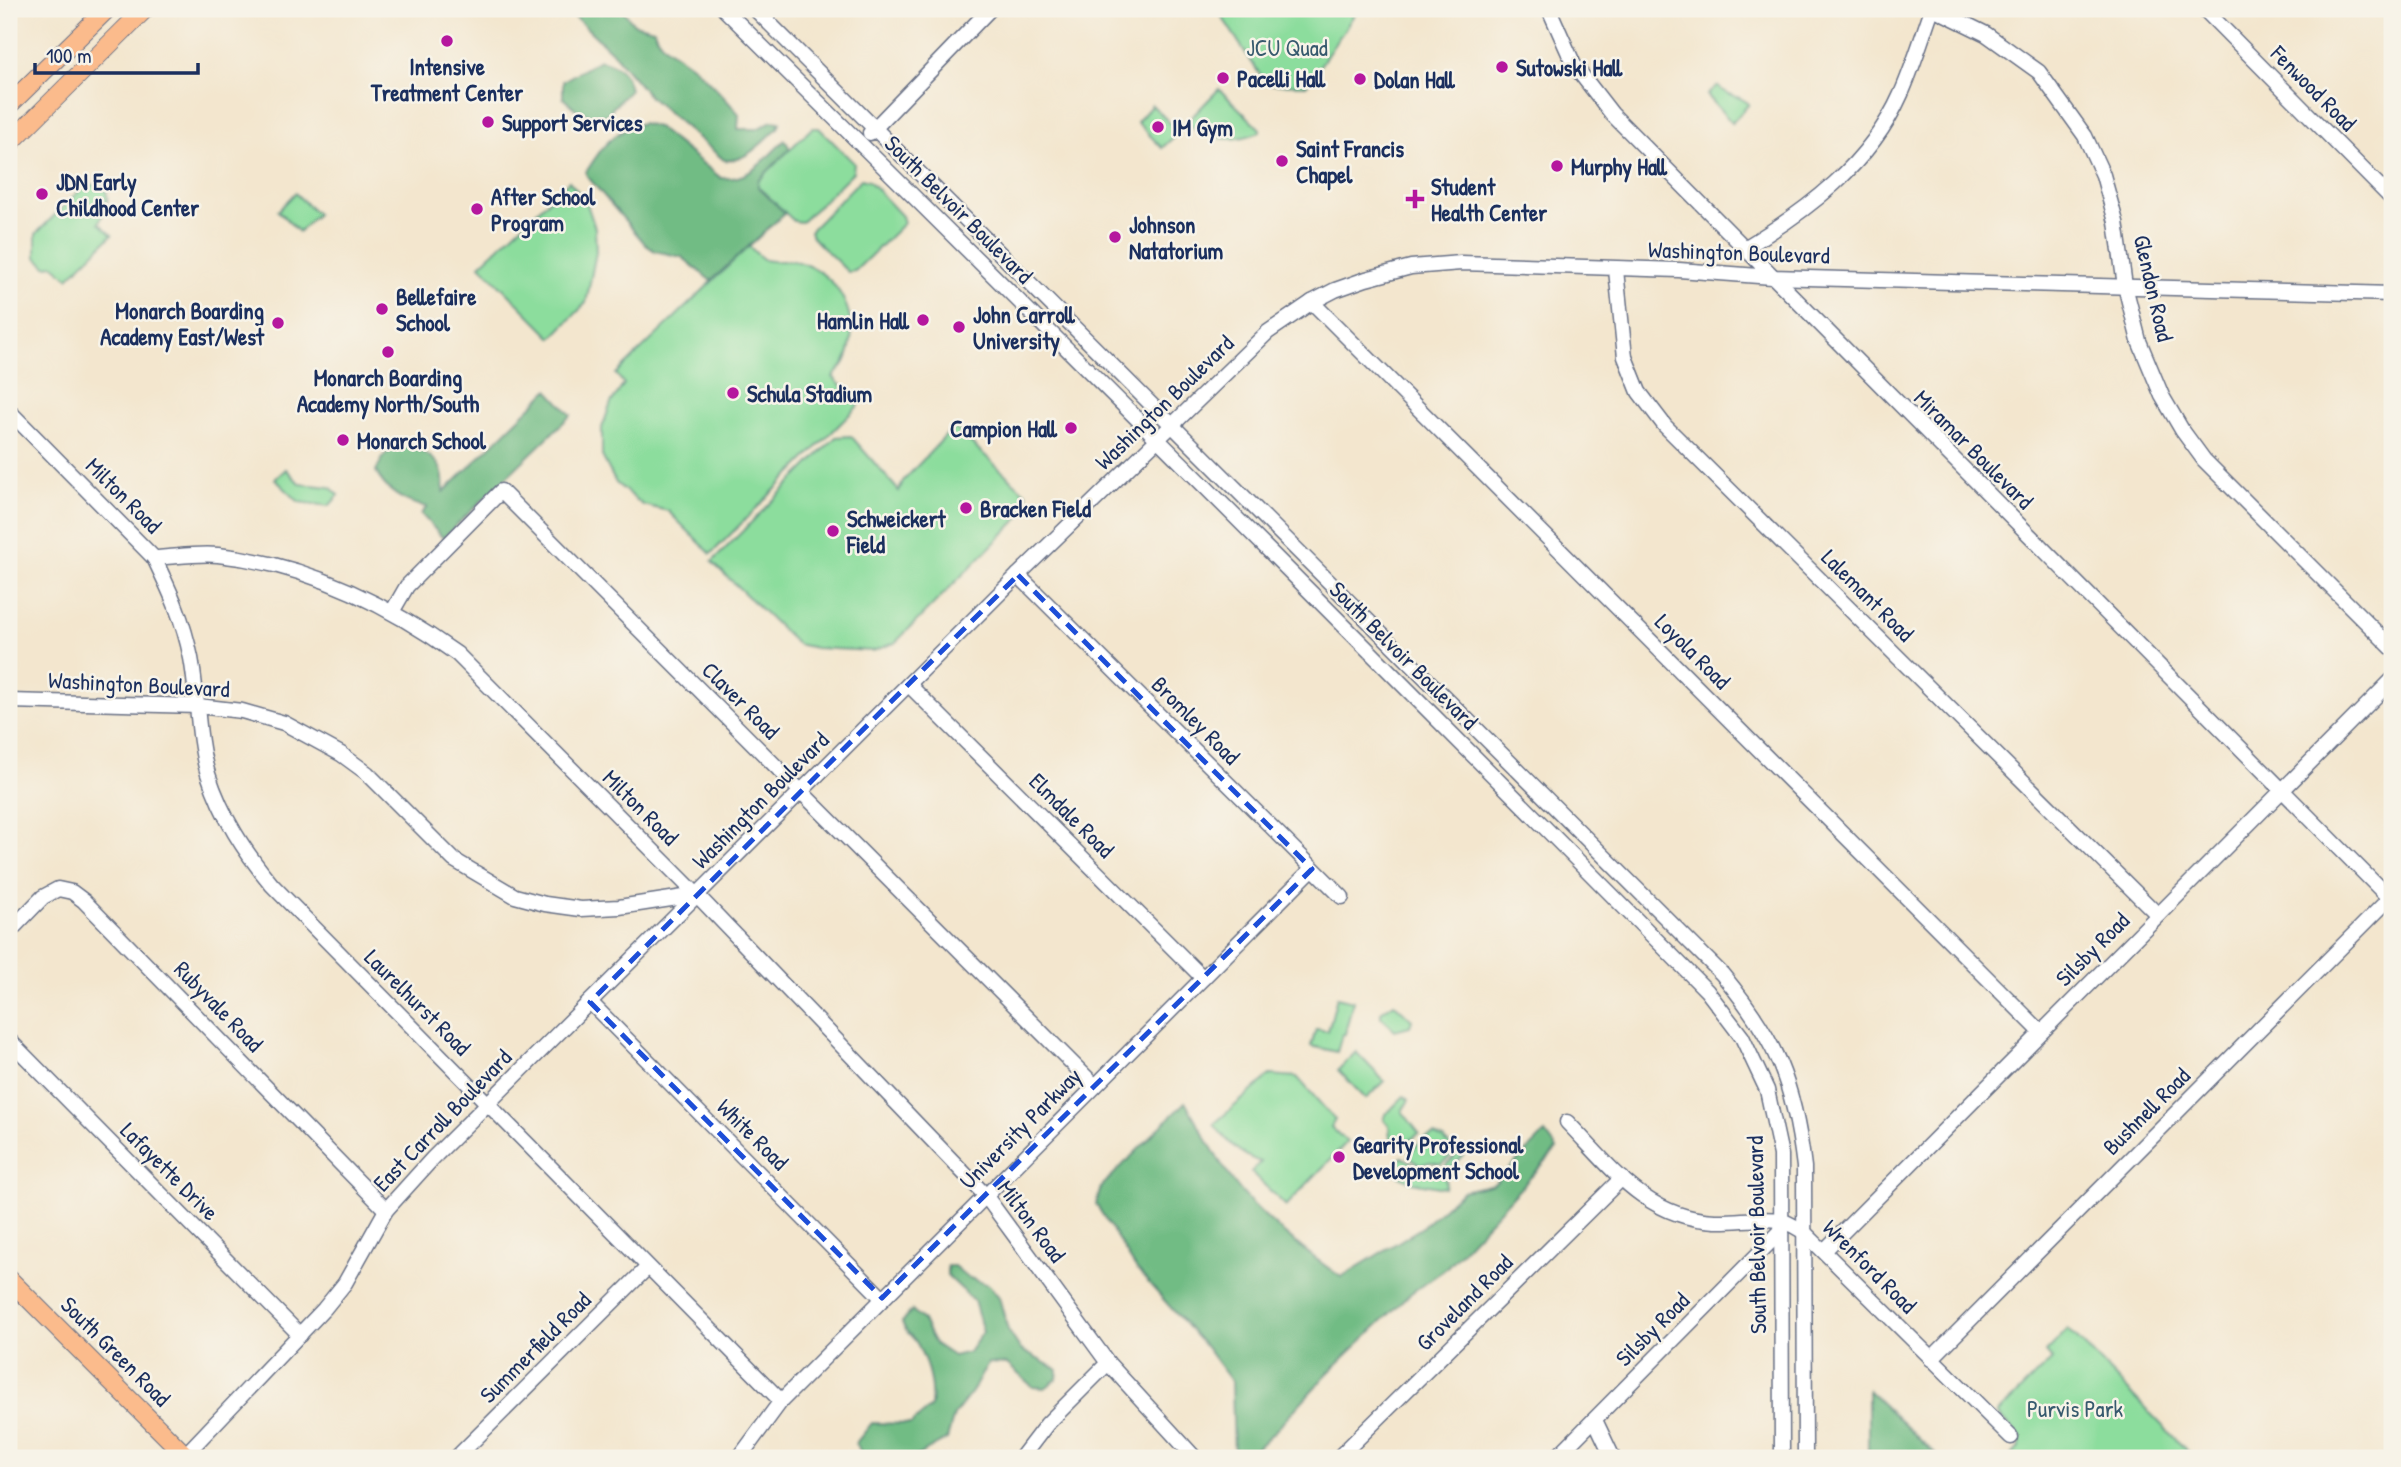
<svg xmlns="http://www.w3.org/2000/svg" width="2401" height="1467" font-family="'Patrick Hand',sans-serif">
  <style>
    .green { fill: #8cdd9d; stroke: #54867e; stroke-width: 2 }
    .forest { fill: #71bc84; stroke: #467671; stroke-width: 2 }
    .lines { fill: none; stroke-linecap: round; stroke-linejoin: round }
    .minor-casing { stroke: #676f85; stroke-width: 17 }
    .major-casing { stroke: #676f85; stroke-width: 20 }
    .minor { stroke: #fff; stroke-width: 14 }
    .major { stroke: #fbbb8c; stroke-width: 18 }
    .marked { fill: none; stroke: #1d4ed8; stroke-width: 5; stroke-dasharray: 14 9; stroke-linejoin: round }
    .poi-dot { fill: #b5179e; stroke: #f7f3e8; stroke-width: 2.5 }
    .labels { text-anchor: middle; dominant-baseline: central; stroke-width: 5; stroke-linejoin: round; paint-order: stroke }
    .park-label { font-size: 23px; fill: #375a6e; stroke: #f7f3e8 }
    .poi-label { font-size: 23px; font-weight: bold; fill: #1b2f5e; stroke: #f7f3e8; text-anchor: start }
    .street-label { font-size: 23px; fill: #1b2f5e; stroke: #f7f3e8 }
  </style>
  <rect width="100%" height="100%" fill="#f7f3e8"/>
  <filter id="ink" filterUnits="userSpaceOnUse"><feTurbulence type="fractalNoise" baseFrequency=".0143" numOctaves="2"/><feDisplacementMap in="SourceGraphic" scale="14" xChannelSelector="R" yChannelSelector="G"/><feConvolveMatrix kernelMatrix="1 2 1 2 8 2 1 2 1" color-interpolation-filters="sRGB"/></filter>
  <filter id="wash" filterUnits="userSpaceOnUse"><feTurbulence type="fractalNoise" baseFrequency=".00686" numOctaves="4" result="noise"/><feDisplacementMap in="SourceGraphic" scale="28" xChannelSelector="R" yChannelSelector="G"/><feGaussianBlur stdDeviation="1.57" result="paint"/><feColorMatrix in="noise" values="0 0 0 0 0 0 0 0 0 0 0 0 0 0 0 0 0 1.4 0 .05"/><feComposite in="paint" operator="in"/></filter>
  <g filter="url(#wash)">
    <rect width="100%" height="100%" fill="#f3e6ce"/>
    <g class="green">
      <path d="M 1217,9 L 1358,9 L 1307,85 L 1266,84 Z"/>
      <path d="M 1717,86 C 1726,96 1740,95 1749,104 L 1732,123 L 1707,95 Z"/>
      <path d="M 1219,89 L 1260,129 L 1260,132 C 1229,144 1213,140 1186,123 Z"/>
      <path d="M 1152,105 L 1179,132 L 1162,148 L 1137,122 Z"/>
      <path d="M 812,128 L 819,128 L 854,163 L 853,172 L 802,222 L 794,221 L 758,187 L 758,180 Z"/>
      <path d="M 861,179 L 869,181 L 902,216 L 904,223 L 855,271 L 848,272 L 812,237 L 810,231 Z"/>
      <path d="M 569,181 L 586,201 L 595,228 L 596,252 L 586,303 L 552,338 L 480,265 Z"/>
      <path d="M 100,183 C 114,196 105,208 99,223 L 112,235 L 68,278 L 53,265 L 46,266 L 36,257 L 36,234 L 81,189 Z"/>
      <path d="M 295,193 L 317,214 L 299,232 L 278,211 Z"/>
      <path d="M 749,246 C 753,250 760,258 765,260 C 775,263 787,259 798,262 C 839,272 863,321 846,360 C 844,366 837,372 833,377 L 859,405 L 711,554 L 668,511 L 643,505 L 616,483 L 602,456 L 602,428 L 611,403 L 624,384 L 616,374 Z"/>
      <path d="M 954,427 L 1027,494 L 1022,515 L 895,643 L 873,651 L 816,648 L 797,644 L 712,562 L 836,437 L 851,436 L 899,491 L 903,481 Z"/>
      <path d="M 286,469 L 300,484 L 330,487 L 339,495 L 329,506 L 299,502 L 275,479 Z"/>
      <path d="M 1337,997 L 1353,1001 L 1345,1034 L 1342,1035 L 1337,1052 L 1311,1046 L 1316,1029 L 1328,1031 Z"/>
      <path d="M 1394,1003 L 1412,1020 L 1410,1026 L 1395,1030 L 1381,1017 L 1381,1012 Z"/>
      <path d="M 1356,1052 L 1384,1081 L 1366,1099 L 1338,1070 Z"/>
      <path d="M 1270,1075 L 1297,1077 L 1335,1120 L 1331,1127 L 1347,1142 L 1286,1206 L 1251,1172 L 1261,1162 C 1241,1156 1226,1141 1214,1124 Z"/>
      <path d="M 1404,1096 L 1409,1100 L 1402,1111 L 1419,1133 L 1402,1147 L 1390,1138 L 1389,1126 L 1384,1120 L 1386,1114 Z"/>
      <path d="M 1434,1135 L 1444,1139 L 1452,1148 L 1449,1158 L 1441,1164 L 1430,1162 L 1421,1165 L 1409,1156 L 1409,1153 L 1423,1139 Z"/>
      <path d="M 1460,1151 L 1464,1155 L 1443,1176 L 1446,1180 L 1445,1188 L 1412,1182 L 1390,1171 L 1402,1157 L 1423,1169 L 1440,1172 Z"/>
      <path d="M 2068,1329 L 2194,1458 L 2009,1458 L 2020,1447 L 2020,1438 L 1997,1414 L 2052,1359 L 2046,1352 Z"/>
    </g>
    <g class="forest">
      <path d="M 563,9 L 622,9 L 634,24 L 654,29 C 658,48 683,57 697,70 C 711,83 726,99 739,114 L 738,129 L 757,129 L 772,121 L 780,122 L 778,128 C 763,141 746,163 724,160 L 649,96 L 613,53 L 573,15 L 564,18 Z"/>
      <path d="M 600,60 C 619,66 626,70 630,90 L 606,115 C 584,117 579,113 563,98 L 563,81 Z"/>
      <path d="M 642,123 L 657,127 L 721,178 C 751,181 764,159 785,140 L 790,149 L 758,181 L 758,187 L 785,213 L 711,281 L 682,257 L 655,251 L 646,245 L 587,176 L 586,172 C 604,145 610,133 642,123 Z"/>
      <path d="M 548,390 L 571,415 L 443,538 L 421,514 L 427,507 C 406,503 385,492 376,471 C 379,465 383,456 388,452 C 403,438 434,453 441,470 C 444,477 443,485 444,492 Z"/>
      <path d="M 1185,1102 C 1204,1133 1221,1169 1246,1197 C 1274,1227 1308,1254 1341,1277 L 1421,1228 L 1463,1191 L 1494,1184 L 1545,1133 L 1557,1149 L 1444,1270 L 1411,1293 L 1326,1375 L 1275,1431 L 1249,1455 L 1234,1455 L 1232,1382 L 1205,1346 L 1137,1270 L 1096,1204 L 1101,1187 Z"/>
      <path d="M 947,1266 L 954,1266 L 967,1277 L 989,1285 L 999,1297 L 1008,1330 L 1021,1350 L 1058,1370 L 1057,1379 L 1045,1388 L 1033,1387 L 1007,1364 L 988,1363 L 972,1392 L 954,1415 L 947,1439 L 913,1458 L 863,1458 L 856,1443 L 872,1423 L 911,1424 L 931,1407 C 933,1386 928,1365 918,1345 C 913,1335 906,1335 902,1322 L 912,1310 L 922,1319 L 935,1344 L 953,1356 L 969,1352 L 983,1332 L 974,1301 L 947,1275 Z"/>
      <path d="M 1868,1390 L 1939,1458 L 1868,1458 Z"/>
    </g>
  </g>
  <g filter="url(#ink)">
    <g class="lines">
      <g class="minor-casing">
        <g id="minor">
          <path d="M 724,9 C 1054,334 1381,662 1707,991 L 1742,1037 L 1767,1090 L 1781,1155 L 1782,1458"/>
          <path d="M 755,9 L 1722,974 C 1776,1039 1794,1083 1804,1167 L 1805,1458"/>
          <path d="M 1549,9 L 1574,65 L 1612,114 L 2392,901"/>
          <path d="M 1935,9 L 1986,34 L 2039,72 L 2085,136 L 2103,175 L 2116,222 L 2125,286 L 2139,341 L 2162,396 L 2182,430 L 2204,460 L 2392,648"/>
          <path d="M 2204,9 L 2392,199"/>
          <path d="M 870,133 L 990,9"/>
          <path d="M 1743,249 C 1807,211 1870,164 1901,94 C 1913,67 1922,37 1932,9"/>
          <path d="M 1616,270 L 1625,357 L 1639,392 L 1665,426 L 2158,915"/>
          <path d="M 1312,302 L 2041,1032"/>
          <path d="M 9,411 L 154,558 C 175,557 198,553 218,555 C 305,564 387,604 457,654 L 697,895 L 985,1195 L 1108,1363 L 1195,1458"/>
          <path d="M 154,558 C 171,593 183,619 191,658 C 198,695 197,739 208,774 C 222,817 244,851 272,885 L 781,1401"/>
          <path d="M 1018,575 L 1342,897"/>
          <path d="M 392,612 L 407,586 L 501,491 L 1095,1086"/>
          <path d="M 909,685 L 1203,978"/>
          <path d="M 9,701 L 198,706 L 242,711 L 284,723 L 341,754 L 367,773 L 454,860 L 515,896 L 545,904 L 581,909 L 619,907 L 697,895 L 1018,575 L 1268,332 L 1312,302 L 1335,290 L 1366,279 L 1411,267 L 1461,263 L 1679,270 L 1772,277 L 2392,294"/>
          <path d="M 9,932 L 43,897 L 58,889 L 72,892 L 84,901 L 386,1210"/>
          <path d="M 590,1002 L 882,1298"/>
          <path d="M 9,1040 L 300,1335"/>
          <path d="M 1567,1122 C 1611,1167 1646,1218 1715,1221 C 1736,1222 1759,1217 1780,1220 C 1788,1222 1797,1228 1804,1232 L 2011,1437"/>
          <path d="M 1824,1251 L 2392,680"/>
          <path d="M 1931,1359 L 2392,896"/>
          <path d="M 1595,1420 L 1613,1458"/>
          <path d="M 185,1455 L 324,1309 L 345,1283 L 386,1210 L 433,1158 L 697,895"/>
          <path d="M 456,1458 L 647,1268"/>
          <path d="M 739,1458 L 781,1401 L 1312,869"/>
          <path d="M 1021,1458 L 1047,1424 L 1108,1363"/>
          <path d="M 1338,1458 L 1622,1178"/>
          <path d="M 1556,1458 L 1781,1231"/>
        </g>
      </g>
      <g class="major-casing">
        <g id="major">
          <path d="M 9,105 L 107,9"/>
          <path d="M 9,144 L 145,9"/>
          <path d="M 9,1279 L 188,1458"/>
        </g>
      </g>
      <use href="#minor" class="minor"/>
      <use href="#major" class="major"/>
    </g>
  </g>
  <path class="marked" d="M 1018,575 L 1312,869 L 882,1298 L 590,1002 Z"/>
  <g class="poi-dot">
    <circle cx="447" cy="41" r="7"/>
    <circle cx="1502" cy="67" r="7"/>
    <circle cx="1223" cy="78" r="7"/>
    <circle cx="1360" cy="79" r="7"/>
    <circle cx="488" cy="122" r="7"/>
    <circle cx="1158" cy="127" r="7"/>
    <circle cx="1282" cy="161" r="7"/>
    <circle cx="1557" cy="166" r="7"/>
    <circle cx="42" cy="194" r="7"/>
    <path d="M1411.5 188.5h7v7h7v7h-7v7h-7v-7h-7v-7h7z"/>
    <circle cx="477" cy="209" r="7"/>
    <circle cx="1115" cy="237" r="7"/>
    <circle cx="382" cy="309" r="7"/>
    <circle cx="923" cy="320" r="7"/>
    <circle cx="278" cy="323" r="7"/>
    <circle cx="959" cy="327" r="7"/>
    <circle cx="388" cy="352" r="7"/>
    <circle cx="733" cy="393" r="7"/>
    <circle cx="1071" cy="428" r="7"/>
    <circle cx="343" cy="440" r="7"/>
    <circle cx="966" cy="508" r="7"/>
    <circle cx="833" cy="531" r="7"/>
    <circle cx="1339" cy="1157" r="7"/>
  </g>
  <g class="labels">
    <g class="park-label">
      <text x="1287" y="47">JCU Quad</text>
      <text x="2075" y="1408">Purvis Park</text>
    </g>
    <g class="poi-label">
      <text x="447" y="66" text-anchor="middle">Intensive<tspan x="447" dy="26">Treatment Center</tspan></text>
      <text x="1516" y="67">Sutowski Hall</text>
      <text x="1237" y="78">Pacelli Hall</text>
      <text x="1374" y="79">Dolan Hall</text>
      <text x="502" y="122">Support Services</text>
      <text x="1172" y="127">IM Gym</text>
      <text x="1296" y="148">Saint Francis<tspan x="1296" dy="26">Chapel</tspan></text>
      <text x="1571" y="166">Murphy Hall</text>
      <text x="56" y="181">JDN Early<tspan x="56" dy="26">Childhood Center</tspan></text>
      <text x="1431" y="186">Student<tspan x="1431" dy="26">Health Center</tspan></text>
      <text x="491" y="196">After School<tspan x="491" dy="26">Program</tspan></text>
      <text x="1129" y="224">Johnson<tspan x="1129" dy="26">Natatorium</tspan></text>
      <text x="396" y="296">Bellefaire<tspan x="396" dy="26">School</tspan></text>
      <text x="264" y="310" text-anchor="end">Monarch Boarding<tspan x="264" dy="26">Academy East/West</tspan></text>
      <text x="973" y="314">John Carroll<tspan x="973" dy="26">University</tspan></text>
      <text x="909" y="320" text-anchor="end">Hamlin Hall</text>
      <text x="388" y="377" text-anchor="middle">Monarch Boarding<tspan x="388" dy="26">Academy North/South</tspan></text>
      <text x="747" y="393">Schula Stadium</text>
      <text x="1057" y="428" text-anchor="end">Campion Hall</text>
      <text x="357" y="440">Monarch School</text>
      <text x="980" y="508">Bracken Field</text>
      <text x="847" y="518">Schweickert<tspan x="847" dy="26">Field</tspan></text>
      <text x="1353" y="1144">Gearity Professional<tspan x="1353" dy="26">Development School</tspan></text>
    </g>
    <g class="street-label">
      <text transform="translate(2314 88) rotate(45)">Fenwood Road</text>
      <text transform="translate(959 209) rotate(45)">South Belvoir Boulevard</text>
      <text transform="translate(1739 252) rotate(2)">Washington Boulevard</text>
      <text transform="translate(2154 288) rotate(77)">Glendon Road</text>
      <text transform="translate(1164 402) rotate(-44)">Washington Boulevard</text>
      <text transform="translate(1974 449) rotate(45)">Miramar Boulevard</text>
      <text transform="translate(124 495) rotate(45)">Milton Road</text>
      <text transform="translate(1868 595) rotate(45)">Lalemant Road</text>
      <text transform="translate(1693 651) rotate(45)">Loyola Road</text>
      <text transform="translate(1404 655) rotate(45)">South Belvoir Boulevard</text>
      <text transform="translate(139 684) rotate(3)">Washington Boulevard</text>
      <text transform="translate(741 700) rotate(45)">Claver Road</text>
      <text transform="translate(1196 720) rotate(45)">Bromley Road</text>
      <text transform="translate(760 800) rotate(-45)">Washington Boulevard</text>
      <text transform="translate(641 807) rotate(45)">Milton Road</text>
      <text transform="translate(1072 815) rotate(45)">Elmdale Road</text>
      <text transform="translate(2092 949) rotate(-45)">Silsby Road</text>
      <text transform="translate(418 1002) rotate(45)">Laurelhurst Road</text>
      <text transform="translate(219 1006) rotate(46)">Rubyvale Road</text>
      <text transform="translate(2146 1111) rotate(-45)">Bushnell Road</text>
      <text transform="translate(442 1120) rotate(-46)">East Carroll Boulevard</text>
      <text transform="translate(1020 1128) rotate(-45)">University Parkway</text>
      <text transform="translate(753 1134) rotate(45)">White Road</text>
      <text transform="translate(170 1171) rotate(45)">Lafayette Drive</text>
      <text transform="translate(1032 1221) rotate(53)">Milton Road</text>
      <text transform="translate(1756 1235) rotate(-91)">South Belvoir Boulevard</text>
      <text transform="translate(1870 1266) rotate(45)">Wrenford Road</text>
      <text transform="translate(1464 1302) rotate(-45)">Groveland Road</text>
      <text transform="translate(1652 1329) rotate(-45)">Silsby Road</text>
      <text transform="translate(535 1347) rotate(-45)">Summerfield Road</text>
      <text transform="translate(116 1351) rotate(45)">South Green Road</text>
    </g>
  </g>
  <rect width="2401" height="1467" fill="none" stroke="#f7f3e8" stroke-width="35"/>
  <path d="M35 63v10h163v-10" fill="none" stroke="#1b2f5e" stroke-width="3.5"/>
  <text x="46" y="63" font-size="21" fill="#1b2f5e" stroke="#f7f3e8" stroke-width="5" paint-order="stroke">100 m</text>
</svg>
